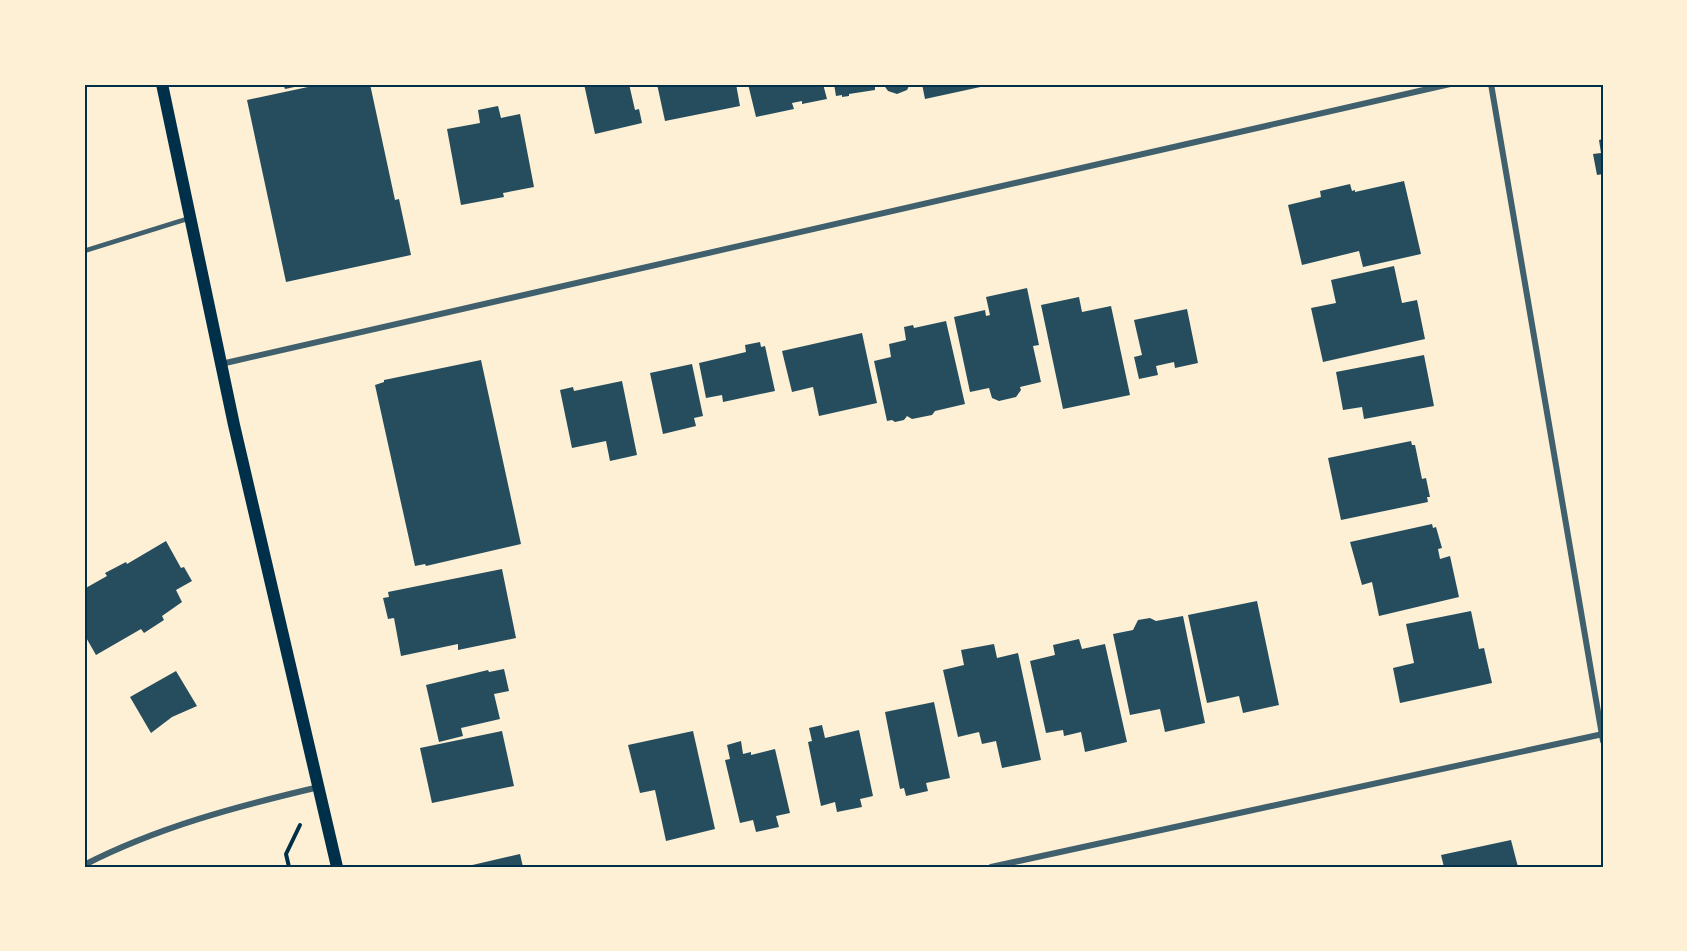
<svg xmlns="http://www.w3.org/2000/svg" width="1687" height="951" font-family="'DM Sans',sans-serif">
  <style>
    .building { fill: #264d5e }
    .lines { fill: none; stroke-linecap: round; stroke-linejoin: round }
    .path { stroke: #003049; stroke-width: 4 }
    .service { stroke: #3f606c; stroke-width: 4.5 }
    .minor { stroke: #3f606c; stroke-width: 6 }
    .secondary { stroke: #003049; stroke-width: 12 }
    .neatline { fill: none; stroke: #003049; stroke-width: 2 }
  </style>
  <rect width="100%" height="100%" fill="#fdf0d5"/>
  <g class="building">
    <path d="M 283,84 L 304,84 L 304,85 L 285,89 Z"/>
    <path d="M 322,84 L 370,84 L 395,200 L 399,199 L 411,255 L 286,282 L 247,100 Z"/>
    <path d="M 584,84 L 629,84 L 635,110 L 639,109 L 642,123 L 595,134 Z"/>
    <path d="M 657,84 L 736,84 L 740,106 L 665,121 Z"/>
    <path d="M 748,84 L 823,84 L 827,99 L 802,104 L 802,101 L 792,103 L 794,109 L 756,117 Z"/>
    <path d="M 834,84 L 883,84 L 883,85 L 875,87 L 875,90 L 849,94 L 849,96 L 842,97 L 842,95 L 836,96 Z"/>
    <path d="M 883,84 L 910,84 L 907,90 L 897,94 L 888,91 Z"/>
    <path d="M 922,84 L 985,84 L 985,86 L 925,99 Z"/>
    <path d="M 498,106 L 501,118 L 520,114 L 534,187 L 503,193 L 504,197 L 461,205 L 447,129 L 480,123 L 478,110 Z"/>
    <path d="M 1603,139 L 1603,174 L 1597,175 L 1593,154 L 1601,153 L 1599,140 Z"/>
    <path d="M 1404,181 L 1421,254 L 1363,267 L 1359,251 L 1302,265 L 1288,205 L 1321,197 L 1320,191 L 1350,184 L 1352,191 L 1355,190 L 1355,192 Z"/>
    <path d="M 1394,266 L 1402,303 L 1417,300 L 1425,339 L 1323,362 L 1311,308 L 1336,303 L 1331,280 Z"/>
    <path d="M 1027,288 L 1039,345 L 1033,346 L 1041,382 L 1020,387 L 1021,390 L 1016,397 L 999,401 L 992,398 L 989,388 L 970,392 L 954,317 L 985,310 L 986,316 L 990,315 L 986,297 Z"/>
    <path d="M 1079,297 L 1082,312 L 1111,306 L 1130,395 L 1063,409 L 1041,305 Z"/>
    <path d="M 1187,309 L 1198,363 L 1175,368 L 1174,362 L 1156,366 L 1158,375 L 1139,379 L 1134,357 L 1142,355 L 1134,320 Z"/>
    <path d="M 946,321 L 965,404 L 935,411 L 932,415 L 912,419 L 907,416 L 904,420 L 895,422 L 892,420 L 887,421 L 874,361 L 891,357 L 889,344 L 906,340 L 904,327 L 913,325 L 914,328 Z"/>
    <path d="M 862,333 L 877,403 L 819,416 L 813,387 L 792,392 L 782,351 Z"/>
    <path d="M 760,342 L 761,347 L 765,346 L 775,391 L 723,402 L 722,395 L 706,398 L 699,363 L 746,352 L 745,345 Z"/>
    <path d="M 1424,355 L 1434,406 L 1364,419 L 1362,407 L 1343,410 L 1336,372 Z"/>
    <path d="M 481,360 L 521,544 L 426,566 L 425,564 L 415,566 L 375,385 L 384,382 L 384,380 Z"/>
    <path d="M 692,364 L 703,416 L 694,418 L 696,426 L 663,434 L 650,373 Z"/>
    <path d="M 622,381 L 637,455 L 610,461 L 606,441 L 572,448 L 560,390 L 573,387 L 574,391 Z"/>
    <path d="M 1411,441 L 1412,445 L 1415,445 L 1422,479 L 1426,478 L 1430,497 L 1427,497 L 1428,502 L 1341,520 L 1328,458 Z"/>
    <path d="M 1432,524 L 1433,528 L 1436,527 L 1442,548 L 1438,549 L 1440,559 L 1450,556 L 1459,597 L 1379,616 L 1372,582 L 1362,585 L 1350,542 Z"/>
    <path d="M 166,541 L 181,568 L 184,567 L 192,581 L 176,590 L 182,602 L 162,616 L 164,620 L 144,633 L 141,629 L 96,655 L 84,634 L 84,589 L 107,576 L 105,573 L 126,562 L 127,564 Z"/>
    <path d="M 502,569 L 516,638 L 458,650 L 458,644 L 401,656 L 394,618 L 388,619 L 383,598 L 389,597 L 388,592 Z"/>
    <path d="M 1257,601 L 1279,705 L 1243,713 L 1239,696 L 1207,703 L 1188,615 Z"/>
    <path d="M 1471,611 L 1479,649 L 1484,648 L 1492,683 L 1400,703 L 1393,668 L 1414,663 L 1406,624 Z"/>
    <path d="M 1183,616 L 1205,723 L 1165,732 L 1160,709 L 1130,715 L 1113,634 L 1133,630 L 1138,620 L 1150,618 L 1156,621 Z"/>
    <path d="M 1079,639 L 1082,649 L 1105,644 L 1127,742 L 1085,752 L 1081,732 L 1064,736 L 1063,730 L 1046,733 L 1030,661 L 1055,655 L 1053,645 Z"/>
    <path d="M 994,644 L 997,658 L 1018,653 L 1041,760 L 1002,768 L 996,741 L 982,744 L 979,732 L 958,737 L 943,670 L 964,665 L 961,650 Z"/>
    <path d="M 504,669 L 509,691 L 494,694 L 500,719 L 461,728 L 463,736 L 439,742 L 426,685 L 488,670 L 489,672 Z"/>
    <path d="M 176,671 L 197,706 L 172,717 L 151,733 L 130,697 Z"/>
    <path d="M 934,702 L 950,778 L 926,783 L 928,791 L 906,796 L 904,788 L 900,789 L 885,712 Z"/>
    <path d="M 822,725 L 825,738 L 859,730 L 873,796 L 860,799 L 862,807 L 837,812 L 835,802 L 821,806 L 808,742 L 812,741 L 809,728 Z"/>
    <path d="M 502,731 L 514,786 L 432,803 L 420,748 Z"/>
    <path d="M 693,731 L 715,829 L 666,841 L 655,790 L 640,793 L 628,745 Z"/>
    <path d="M 741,741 L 743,754 L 751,752 L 751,755 L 775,749 L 790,813 L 776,816 L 779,827 L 756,832 L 753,820 L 740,823 L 725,760 L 730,759 L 727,745 Z"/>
    <path d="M 1511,840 L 1518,867 L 1444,867 L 1441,855 Z"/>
    <path d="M 520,854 L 523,867 L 468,867 L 468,866 Z"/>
  </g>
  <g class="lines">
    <path class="path" d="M 289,867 L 286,854 L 300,825"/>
    <path class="service" d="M 84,251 L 190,218"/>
    <g class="minor">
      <path d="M 1491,84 L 1603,741"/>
      <path d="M 221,364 L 1450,84"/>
      <path d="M 84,865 C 158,827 238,806 319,787"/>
      <path d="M 991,867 L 1603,734"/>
    </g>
    <path class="secondary" d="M 162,84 L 234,425 L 337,867"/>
  </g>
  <rect width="1687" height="951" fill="none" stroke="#fdf0d5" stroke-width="171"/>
  <rect x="86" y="86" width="1516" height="780" class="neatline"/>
</svg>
